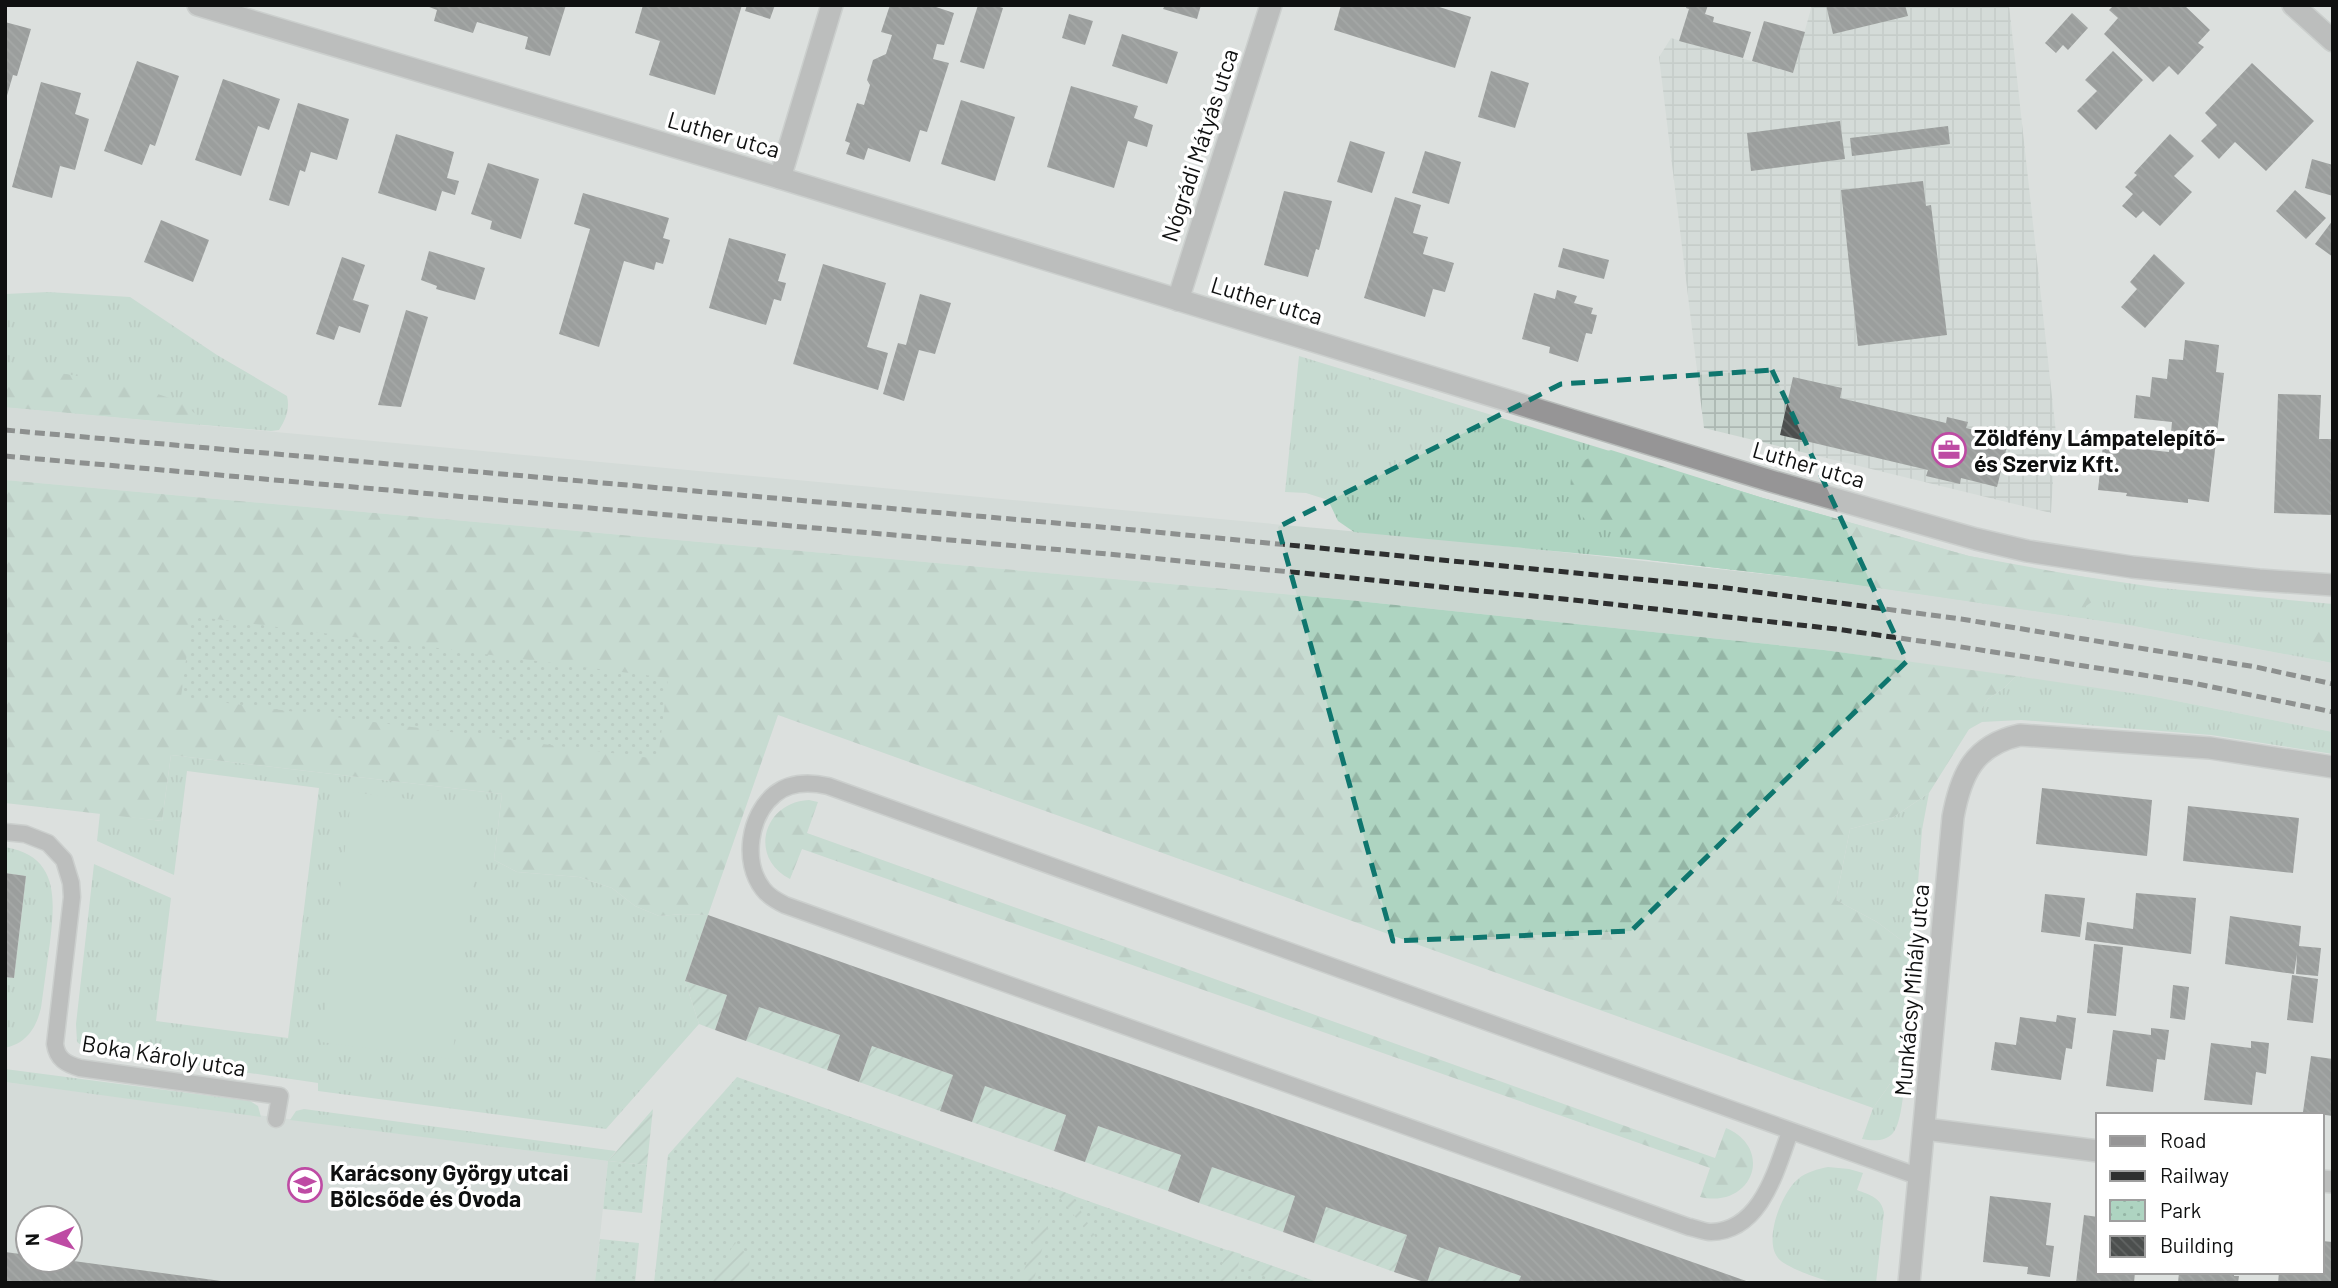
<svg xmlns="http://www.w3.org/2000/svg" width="2338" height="1288" font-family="Barlow,sans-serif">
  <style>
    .built { fill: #cad6d0; fill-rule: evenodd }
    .industrial { fill: url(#industrial-grid) }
    .grass { fill: url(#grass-tufts) }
    .forest { fill: url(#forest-firs) }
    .park { fill: url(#park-dots) }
    .garden { fill: url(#garden-furrows) }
    .pitch { fill: #aed4c1 }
    .building { fill: url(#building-back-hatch) }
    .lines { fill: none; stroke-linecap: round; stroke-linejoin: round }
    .lane-casing { stroke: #b7bbb9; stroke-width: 19 }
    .street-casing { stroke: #b7bbb9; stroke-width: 24 }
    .lane { stroke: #969596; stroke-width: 16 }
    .street { stroke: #969596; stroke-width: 21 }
    .rail { stroke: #2e2f2f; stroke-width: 5; stroke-dasharray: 10 5; stroke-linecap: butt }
    .marked { fill: none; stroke: #0f766e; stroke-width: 5; stroke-dasharray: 14 9; stroke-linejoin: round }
    .labels { text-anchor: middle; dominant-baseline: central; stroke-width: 7; stroke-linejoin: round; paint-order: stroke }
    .street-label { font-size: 23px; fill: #0f1010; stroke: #fff }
    .poi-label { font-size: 23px; font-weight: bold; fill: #0f1010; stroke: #fff; text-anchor: start }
  </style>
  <defs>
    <pattern id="industrial-grid" width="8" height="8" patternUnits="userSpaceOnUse" patternTransform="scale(1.75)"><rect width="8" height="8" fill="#cad6d0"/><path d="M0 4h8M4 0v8" fill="none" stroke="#acb7b2"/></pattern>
    <pattern id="grass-tufts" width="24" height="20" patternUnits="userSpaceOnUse" patternTransform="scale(1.75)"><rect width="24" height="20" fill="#aed4c1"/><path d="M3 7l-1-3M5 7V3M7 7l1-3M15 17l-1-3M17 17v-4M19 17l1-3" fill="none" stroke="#94b5a5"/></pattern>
    <pattern id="forest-firs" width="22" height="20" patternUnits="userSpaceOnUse" patternTransform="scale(1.75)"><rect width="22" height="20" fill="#aed4c1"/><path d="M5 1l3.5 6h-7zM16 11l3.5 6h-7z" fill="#94b5a5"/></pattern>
    <pattern id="park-dots" width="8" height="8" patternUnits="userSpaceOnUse" patternTransform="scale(1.75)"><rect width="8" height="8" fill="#aed4c1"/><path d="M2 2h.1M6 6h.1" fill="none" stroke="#94b5a5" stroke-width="1.8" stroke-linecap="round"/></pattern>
    <pattern id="garden-furrows" width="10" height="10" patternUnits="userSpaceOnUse" patternTransform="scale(1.75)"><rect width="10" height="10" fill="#aed4c1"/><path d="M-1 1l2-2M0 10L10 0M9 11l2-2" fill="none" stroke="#94b5a5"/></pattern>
    <pattern id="building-back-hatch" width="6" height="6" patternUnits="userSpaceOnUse" patternTransform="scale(1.75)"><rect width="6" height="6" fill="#4c4f4e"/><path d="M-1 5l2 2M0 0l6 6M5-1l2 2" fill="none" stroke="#616463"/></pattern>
  </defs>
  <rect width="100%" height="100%" fill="#dce0de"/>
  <g class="built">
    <path d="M 5,407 L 1458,541 L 1838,582 L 2128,625 L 2333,663 L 2333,732 L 2151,696 L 1824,650 L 1339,599 L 5,480 Z"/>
    <path d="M 5,1082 L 608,1161 L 595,1283 L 5,1283 ZM 28,1218 L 70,1218 L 70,1260 L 28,1260 Z"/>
  </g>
  <path class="industrial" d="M 1812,5 L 2009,5 L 2056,433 L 2051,513 L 1704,428 L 1659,57 L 1671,38 L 1793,73 Z"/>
  <g class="grass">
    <path d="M 48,292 L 130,297 L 217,355 L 287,396 C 290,409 286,419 279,430 L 271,431 L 5,407 L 5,294 Z"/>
    <path d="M 1299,356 L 1763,498 L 1969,556 L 2045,571 L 2161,588 L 2333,604 L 2333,663 L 2128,625 L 1838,582 L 1649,560 L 1354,532 L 1338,521 L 1328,500 L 1306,493 L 1285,492 Z"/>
    <path d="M 2016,676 L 2151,696 L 2333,732 L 2333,754 L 2211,735 L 2021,720 L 1982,722 L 1966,731 L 1988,699 L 2004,688 Z"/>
    <path d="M 171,755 L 502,794 L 494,860 L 517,872 L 579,877 L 612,888 L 635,906 L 659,916 L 683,914 L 708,915 L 685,981 L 699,1024 L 606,1129 L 318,1091 L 318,1083 L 86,1049 L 77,1042 L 76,1024 L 94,864 L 171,898 L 156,1021 L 288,1038 L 319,788 L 187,771 L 174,875 L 97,841 L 100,813 L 162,821 Z"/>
    <path d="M 1929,793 L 1922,830 L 1913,949 L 1877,922 L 1836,900 L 1850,829 L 1892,818 Z"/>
    <path d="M 5,847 C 59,856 55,899 50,942 C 47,964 44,986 41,1008 C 36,1028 27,1043 5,1048 L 5,977 L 14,978 L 26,876 L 5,873 Z"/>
    <path d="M 1908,1033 C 1906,1053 1905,1121 1893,1133 C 1885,1142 1873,1141 1862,1139 L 1873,1108 L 1897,1074 Z"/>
    <path d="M 5,1069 L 250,1101 L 258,1106 L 261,1117 L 5,1082 Z"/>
    <path d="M 304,1109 L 616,1151 L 608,1161 L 290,1120 L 296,1111 Z"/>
    <path d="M 1828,1167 L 1849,1169 L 1863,1173 L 1857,1190 C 1870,1195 1882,1198 1884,1213 L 1876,1283 C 1864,1283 1850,1284 1838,1283 C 1826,1282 1784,1267 1778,1258 C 1763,1240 1782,1192 1798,1179 C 1806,1172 1818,1169 1828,1167 Z"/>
  </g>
  <g class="forest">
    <path d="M 5,365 L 72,375 L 143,389 L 181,402 L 198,416 L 200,425 L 5,407 Z"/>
    <path d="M 1611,450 L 1763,498 L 1969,556 L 2096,579 L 2098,583 L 2099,597 L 2086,606 L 2085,614 L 2082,618 L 1838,582 L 1649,560 L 1616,544 L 1610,530 C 1603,528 1594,526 1589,522 C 1575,514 1566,487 1573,472 C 1579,459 1599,454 1611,450 Z"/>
    <path d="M 5,480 L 1339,599 L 1824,650 L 2016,676 L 2004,688 L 1988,699 L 1929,793 L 1892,818 L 1850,829 L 1836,900 L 1877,922 L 1913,949 L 1908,1034 L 1897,1074 L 1873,1108 L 778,715 L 708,915 L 683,914 L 659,916 L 635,906 L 612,888 L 579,877 L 517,872 L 494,860 L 502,794 L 171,755 L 162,821 L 5,803 Z"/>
    <path d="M 2333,612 L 2333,663 L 2312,658 L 2302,646 L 2311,629 L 2321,627 Z"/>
    <path d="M 809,800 L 818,802 L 807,833 L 1642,1132 L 1715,1158 L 1726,1128 C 1775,1149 1752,1209 1700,1197 L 1710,1168 L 802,849 L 790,879 C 748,858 763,802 809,800 Z"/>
  </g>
  <g class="park">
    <path d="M 192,616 L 668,678 L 658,759 L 181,697 Z"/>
    <path d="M 737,1077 L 1320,1283 L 654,1283 L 668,1155 Z"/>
    <path d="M 608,1161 L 647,1165 L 642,1213 L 603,1209 Z"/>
    <path d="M 600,1239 L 639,1243 L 635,1283 L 595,1282 Z"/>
  </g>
  <g class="garden">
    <path d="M 685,981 L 727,995 L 715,1030 L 699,1024 Z"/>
    <path d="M 759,1007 L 840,1035 L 827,1070 L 746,1041 Z"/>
    <path d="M 872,1046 L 953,1075 L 940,1111 L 859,1082 Z"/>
    <path d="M 985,1086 L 1066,1115 L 1054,1151 L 972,1122 Z"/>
    <path d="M 653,1109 L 647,1165 L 608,1161 Z"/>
    <path d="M 1098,1126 L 1181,1155 L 1168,1191 L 1085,1162 Z"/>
    <path d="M 1212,1167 L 1295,1196 L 1283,1232 L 1199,1203 Z"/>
    <path d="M 1051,1187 L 1072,1195 L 1096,1238 L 1094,1240 Z"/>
    <path d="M 1326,1207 L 1407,1235 L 1394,1272 L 1314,1243 Z"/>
    <path d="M 1041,1217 L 1048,1227 L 1033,1283 L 1020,1283 Z"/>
    <path d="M 735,1242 L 750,1258 L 747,1283 L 712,1283 Z"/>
    <path d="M 1439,1247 L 1521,1276 L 1518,1283 L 1427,1283 Z"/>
    <path d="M 1228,1250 L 1241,1254 L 1234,1283 L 1214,1283 Z"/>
    <path d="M 1247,1257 L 1301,1276 L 1300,1283 L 1283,1283 L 1244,1269 Z"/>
  </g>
  <path class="pitch" d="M 352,792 L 483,808 L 452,1059 L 321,1042 Z"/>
  <g class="building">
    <path d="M 424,5 L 566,5 L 550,56 L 525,49 L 528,37 L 477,22 L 473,33 L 434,21 L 437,10 Z"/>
    <path d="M 643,5 L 742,5 L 715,95 L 649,75 L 660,41 L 635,33 Z"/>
    <path d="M 747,5 L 775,5 L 770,19 L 745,11 Z"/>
    <path d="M 890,5 L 930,5 L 954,13 L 944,45 L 937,44 L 933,59 L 949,63 L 927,132 L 920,130 L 910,162 L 868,148 L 864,160 L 846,154 L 850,143 L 845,141 L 857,103 L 864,105 L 870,85 L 867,80 L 873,60 L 886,54 L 892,35 L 881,32 Z"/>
    <path d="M 978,5 L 993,5 L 1003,8 L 984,69 L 960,62 Z"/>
    <path d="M 1165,5 L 1201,5 L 1197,19 L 1163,9 Z"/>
    <path d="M 1341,5 L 1433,5 L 1471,17 L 1455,68 L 1334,30 Z"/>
    <path d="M 1687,5 L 1708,5 L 1705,14 L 1714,17 L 1713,22 L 1751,32 L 1743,58 L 1679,41 L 1689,9 L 1686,8 Z"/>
    <path d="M 1826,5 L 1905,5 L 1908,16 L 1833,34 Z"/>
    <path d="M 2114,5 L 2184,5 L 2210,30 L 2198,43 L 2204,47 L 2178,75 L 2169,66 L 2153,82 L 2104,34 L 2118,18 L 2109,10 Z"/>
    <path d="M 2072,13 L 2088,28 L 2068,50 L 2063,45 L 2056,53 L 2045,43 Z"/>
    <path d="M 1069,14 L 1093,21 L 1085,45 L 1062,38 Z"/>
    <path d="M 1764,21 L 1805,32 L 1793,73 L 1752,61 Z"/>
    <path d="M 5,22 L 31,29 L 17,76 L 13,75 L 6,99 Z"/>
    <path d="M 1122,34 L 1178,52 L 1167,84 L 1112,66 Z"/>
    <path d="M 2113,51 L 2143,80 L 2096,130 L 2077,111 L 2097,91 L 2085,80 Z"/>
    <path d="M 137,61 L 179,76 L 155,146 L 150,144 L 142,165 L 104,151 Z"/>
    <path d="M 2252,63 L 2314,121 L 2266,171 L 2235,142 L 2219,159 L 2201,141 L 2217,125 L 2205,113 Z"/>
    <path d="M 1491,71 L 1529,83 L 1515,128 L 1478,117 Z"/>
    <path d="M 223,79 L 280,99 L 269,130 L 258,126 L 241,176 L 195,160 Z"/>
    <path d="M 41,82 L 81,93 L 75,114 L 89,119 L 75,170 L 60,166 L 52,198 L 12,187 Z"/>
    <path d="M 1071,86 L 1138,106 L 1134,118 L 1153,125 L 1147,147 L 1128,141 L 1114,188 L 1047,167 Z"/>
    <path d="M 961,100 L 1015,117 L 995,181 L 941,164 Z"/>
    <path d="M 298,103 L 349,119 L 337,160 L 311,152 L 305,172 L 300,170 L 289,206 L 269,200 Z"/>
    <path d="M 1840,121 L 1845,159 L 1751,171 L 1747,133 Z"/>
    <path d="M 1948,126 L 1950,144 L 1852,156 L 1850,138 Z"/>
    <path d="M 396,134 L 454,152 L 447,178 L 459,181 L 455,195 L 442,191 L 436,211 L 378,193 Z"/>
    <path d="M 2170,134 L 2194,156 L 2174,176 L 2192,192 L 2160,226 L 2143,211 L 2136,218 L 2122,206 L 2133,194 L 2125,187 L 2137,175 L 2134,173 Z"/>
    <path d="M 1350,141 L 1385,152 L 1372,193 L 1337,182 Z"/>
    <path d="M 1425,151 L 1461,162 L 1449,204 L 1412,193 Z"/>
    <path d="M 2312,159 L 2333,165 L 2333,196 L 2305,188 Z"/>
    <path d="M 488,163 L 539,179 L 521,239 L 490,229 L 492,221 L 471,214 Z"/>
    <path d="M 1923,181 L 1926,206 L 1931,205 L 1947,335 L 1858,346 L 1841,190 Z"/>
    <path d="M 2295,190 L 2326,218 L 2306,239 L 2276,211 Z"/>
    <path d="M 1284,191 L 1332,201 L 1319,250 L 1316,249 L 1308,277 L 1264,265 Z"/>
    <path d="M 583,193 L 669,218 L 663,238 L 670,240 L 663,264 L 656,262 L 654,270 L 624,261 L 599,347 L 559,334 L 590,229 L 574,224 Z"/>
    <path d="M 1395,197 L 1421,205 L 1413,233 L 1428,237 L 1423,254 L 1454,263 L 1445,292 L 1433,289 L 1425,317 L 1364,298 Z"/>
    <path d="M 161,220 L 209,240 L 193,282 L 144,262 Z"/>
    <path d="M 2333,220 L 2333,257 L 2315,244 Z"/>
    <path d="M 729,238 L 786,254 L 778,281 L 786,283 L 781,301 L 774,299 L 766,325 L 709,308 Z"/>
    <path d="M 1563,248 L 1609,260 L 1604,279 L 1558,267 Z"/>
    <path d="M 429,251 L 485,268 L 475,300 L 436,289 L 437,286 L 421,280 Z"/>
    <path d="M 2154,254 L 2185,283 L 2145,328 L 2121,307 L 2137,289 L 2130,282 Z"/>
    <path d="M 342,257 L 365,265 L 353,300 L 369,305 L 360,333 L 339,326 L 334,340 L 316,334 Z"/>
    <path d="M 823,264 L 886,283 L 867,347 L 888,353 L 878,390 L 793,364 Z"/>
    <path d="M 1557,290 L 1577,296 L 1574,303 L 1593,308 L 1591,314 L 1597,315 L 1592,334 L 1586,333 L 1578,362 L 1549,353 L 1550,347 L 1522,339 L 1534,293 L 1555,299 Z"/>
    <path d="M 920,294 L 951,303 L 935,354 L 919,350 L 904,401 L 883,394 L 898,343 L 906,345 Z"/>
    <path d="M 406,310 L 428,317 L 401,407 L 378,405 Z"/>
    <path d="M 2185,340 L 2219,345 L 2216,372 L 2224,373 L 2209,502 L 2188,499 L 2188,503 L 2126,496 L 2127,493 L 2098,490 L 2103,445 L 2169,452 L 2172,422 L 2134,418 L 2136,395 L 2150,397 L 2152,377 L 2167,379 L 2169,359 L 2183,360 Z"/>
    <path d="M 1793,377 L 1842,388 L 1840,398 L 1946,423 L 1947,417 L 1968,422 L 1966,428 L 2009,438 L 1997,487 L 1961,478 L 1960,484 L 1926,476 L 1928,470 L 1780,435 Z"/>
    <path d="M 2278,394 L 2321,395 L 2319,439 L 2333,439 L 2333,515 L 2274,513 Z"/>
    <path d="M 2042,788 L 2152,800 L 2147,856 L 2036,844 Z"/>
    <path d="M 2188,806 L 2299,818 L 2293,873 L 2183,861 Z"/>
    <path d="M 5,873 L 26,876 L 14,978 L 5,977 Z"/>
    <path d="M 2136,893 L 2196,898 L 2191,954 L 2085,940 L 2087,922 L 2133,929 Z"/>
    <path d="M 2045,894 L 2085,898 L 2080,937 L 2041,932 Z"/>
    <path d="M 708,915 L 1749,1282 L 1749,1283 L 1518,1283 L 1521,1276 L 1439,1247 L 1427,1283 L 1394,1272 L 1407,1235 L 1326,1207 L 1314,1243 L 1283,1232 L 1295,1196 L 1212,1167 L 1199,1203 L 1168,1191 L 1181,1155 L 1098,1126 L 1085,1162 L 1054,1151 L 1066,1115 L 985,1086 L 972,1122 L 940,1111 L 953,1075 L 872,1046 L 859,1082 L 827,1070 L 840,1035 L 759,1007 L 746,1041 L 715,1030 L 727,995 L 685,981 Z"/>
    <path d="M 2230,916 L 2301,926 L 2299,946 L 2321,948 L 2318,976 L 2296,974 L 2297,954 L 2294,974 L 2225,964 Z"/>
    <path d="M 2094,944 L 2123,947 L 2116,1016 L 2087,1013 Z"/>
    <path d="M 2292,975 L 2318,979 L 2313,1023 L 2287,1020 Z"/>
    <path d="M 2173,985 L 2189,987 L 2185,1020 L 2170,1018 Z"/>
    <path d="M 2057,1015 L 2076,1018 L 2072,1049 L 2066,1048 L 2061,1080 L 1991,1070 L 1995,1042 L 2016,1045 L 2020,1017 L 2056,1022 Z"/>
    <path d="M 2151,1028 L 2169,1030 L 2165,1060 L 2157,1059 L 2153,1092 L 2106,1086 L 2113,1030 L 2151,1035 Z"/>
    <path d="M 2251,1041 L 2269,1043 L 2266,1074 L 2256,1072 L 2252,1105 L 2204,1100 L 2211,1043 L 2251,1048 Z"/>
    <path d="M 2311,1056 L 2333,1059 L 2333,1116 L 2303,1112 Z"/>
    <path d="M 1990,1196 L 2051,1203 L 2046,1245 L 2054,1246 L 2050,1277 L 2027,1274 L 2028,1267 L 1983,1262 Z"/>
    <path d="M 2084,1215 L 2098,1217 L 2098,1272 L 2135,1272 L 2134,1283 L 2076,1283 Z"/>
    <path d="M 2322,1241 L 2333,1242 L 2333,1283 L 2278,1283 L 2279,1272 L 2322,1272 Z"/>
    <path d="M 5,1252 L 28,1255 L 28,1260 L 66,1260 L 236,1283 L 5,1283 Z"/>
    <path d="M 2179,1272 L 2234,1272 L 2234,1276 L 2239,1276 L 2238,1283 L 2178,1283 Z"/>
  </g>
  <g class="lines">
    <g class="lane-casing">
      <g id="lane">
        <path d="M 5,832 L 25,834 L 48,843 L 64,860 L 71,883 L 72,897 L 55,1044 C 57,1059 66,1064 80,1068 L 280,1096 L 276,1119"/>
        <path d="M 1790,1132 C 1776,1170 1761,1231 1711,1232 C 1704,1232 1696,1228 1689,1227 L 785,905 C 777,901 768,896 763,889 C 742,862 749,815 775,794 C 790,782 810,782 828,786 L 1920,1177"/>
      </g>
    </g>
    <g class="street-casing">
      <g id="street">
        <path d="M 198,5 L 780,178 L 1771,481 L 1976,539 L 2027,551 L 2132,567 L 2259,580 L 2333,585"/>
        <path d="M 2293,5 L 2333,41"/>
        <path d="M 780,178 L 832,5"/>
        <path d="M 1178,300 L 1271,5"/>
        <path d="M 1925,1129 L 2098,1151"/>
        <path d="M 2322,1181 L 2333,1182"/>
        <path d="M 1909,1283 L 1953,817 C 1961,774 1974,745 2020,735 L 2210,748 L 2333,767"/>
      </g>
    </g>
    <use href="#lane" class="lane"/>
    <use href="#street" class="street"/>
    <g class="rail">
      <path d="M 5,430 L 1135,530 L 1719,587 L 1961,619 L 2256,667 L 2333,684"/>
      <path d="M 5,456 L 1130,556 L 1583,601 L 1836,629 L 1955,646 L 2188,682 L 2333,712"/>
    </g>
  </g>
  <path d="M0 0H2338V1288H0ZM 1772,370 L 1907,661 L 1631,931 L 1393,941 L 1278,527 L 1561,384 Z" fill="#dce0de" fill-opacity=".55" fill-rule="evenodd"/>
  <path class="marked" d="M 1772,370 L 1907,661 L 1631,931 L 1393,941 L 1278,527 L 1561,384 Z"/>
  <defs>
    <g id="office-ring" transform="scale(1.75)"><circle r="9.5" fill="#fff" stroke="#be4ba4" stroke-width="1.5"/><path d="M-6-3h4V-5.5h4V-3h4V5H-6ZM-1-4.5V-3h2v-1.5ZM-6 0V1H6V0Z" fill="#be4ba4"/></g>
    <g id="school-ring" transform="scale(1.75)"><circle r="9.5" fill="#fff" stroke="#be4ba4" stroke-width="1.5"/><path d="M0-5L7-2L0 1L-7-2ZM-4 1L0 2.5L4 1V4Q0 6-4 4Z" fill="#be4ba4"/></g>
  </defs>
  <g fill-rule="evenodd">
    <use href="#office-ring" x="1949" y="450"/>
    <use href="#school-ring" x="305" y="1185"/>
  </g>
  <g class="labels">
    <g class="street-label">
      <text transform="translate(724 134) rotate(16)">Luther utca</text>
      <text transform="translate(1199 145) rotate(-72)">Nógrádi Mátyás utca</text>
      <text transform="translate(1267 300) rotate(17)">Luther utca</text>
      <text transform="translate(1809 464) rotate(16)">Luther utca</text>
      <text transform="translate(1911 990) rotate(-85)">Munkácsy Mihály utca</text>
      <text transform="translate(164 1055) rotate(9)">Boka Károly utca</text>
    </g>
    <g class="poi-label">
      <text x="1974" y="437">Zöldfény Lámpatelepítő-<tspan x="1974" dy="26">és Szerviz Kft.</tspan></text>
      <text x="330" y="1172">Karácsony György utcai<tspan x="330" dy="26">Bölcsőde és Óvoda</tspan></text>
    </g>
  </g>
  <rect width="2338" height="1288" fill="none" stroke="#0f1010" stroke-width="14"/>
  <rect x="2096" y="1113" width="228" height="161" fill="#ffffff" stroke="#9f9f9f" stroke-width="2"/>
  <rect x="2110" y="1136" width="35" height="10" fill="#969596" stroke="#9f9f9f" stroke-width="2"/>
  <text x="2160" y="1148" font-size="21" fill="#0f1010">Road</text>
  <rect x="2110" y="1171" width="35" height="10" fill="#2e2f2f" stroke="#9f9f9f" stroke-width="2"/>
  <text x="2160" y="1183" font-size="21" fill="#0f1010">Railway</text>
  <rect x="2110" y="1200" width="35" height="21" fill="url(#park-dots)" stroke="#9f9f9f" stroke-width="2"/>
  <text x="2160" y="1218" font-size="21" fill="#0f1010">Park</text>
  <rect x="2110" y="1236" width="35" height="21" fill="url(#building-back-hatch)" stroke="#9f9f9f" stroke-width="2"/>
  <text x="2160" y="1253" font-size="21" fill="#0f1010">Building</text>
  <g transform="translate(49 1239) rotate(268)"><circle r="33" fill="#ffffff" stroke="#9f9f9f" stroke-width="2"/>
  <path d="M0-5L12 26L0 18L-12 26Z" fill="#be4ba4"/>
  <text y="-10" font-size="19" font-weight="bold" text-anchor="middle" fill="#0f1010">N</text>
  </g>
</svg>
